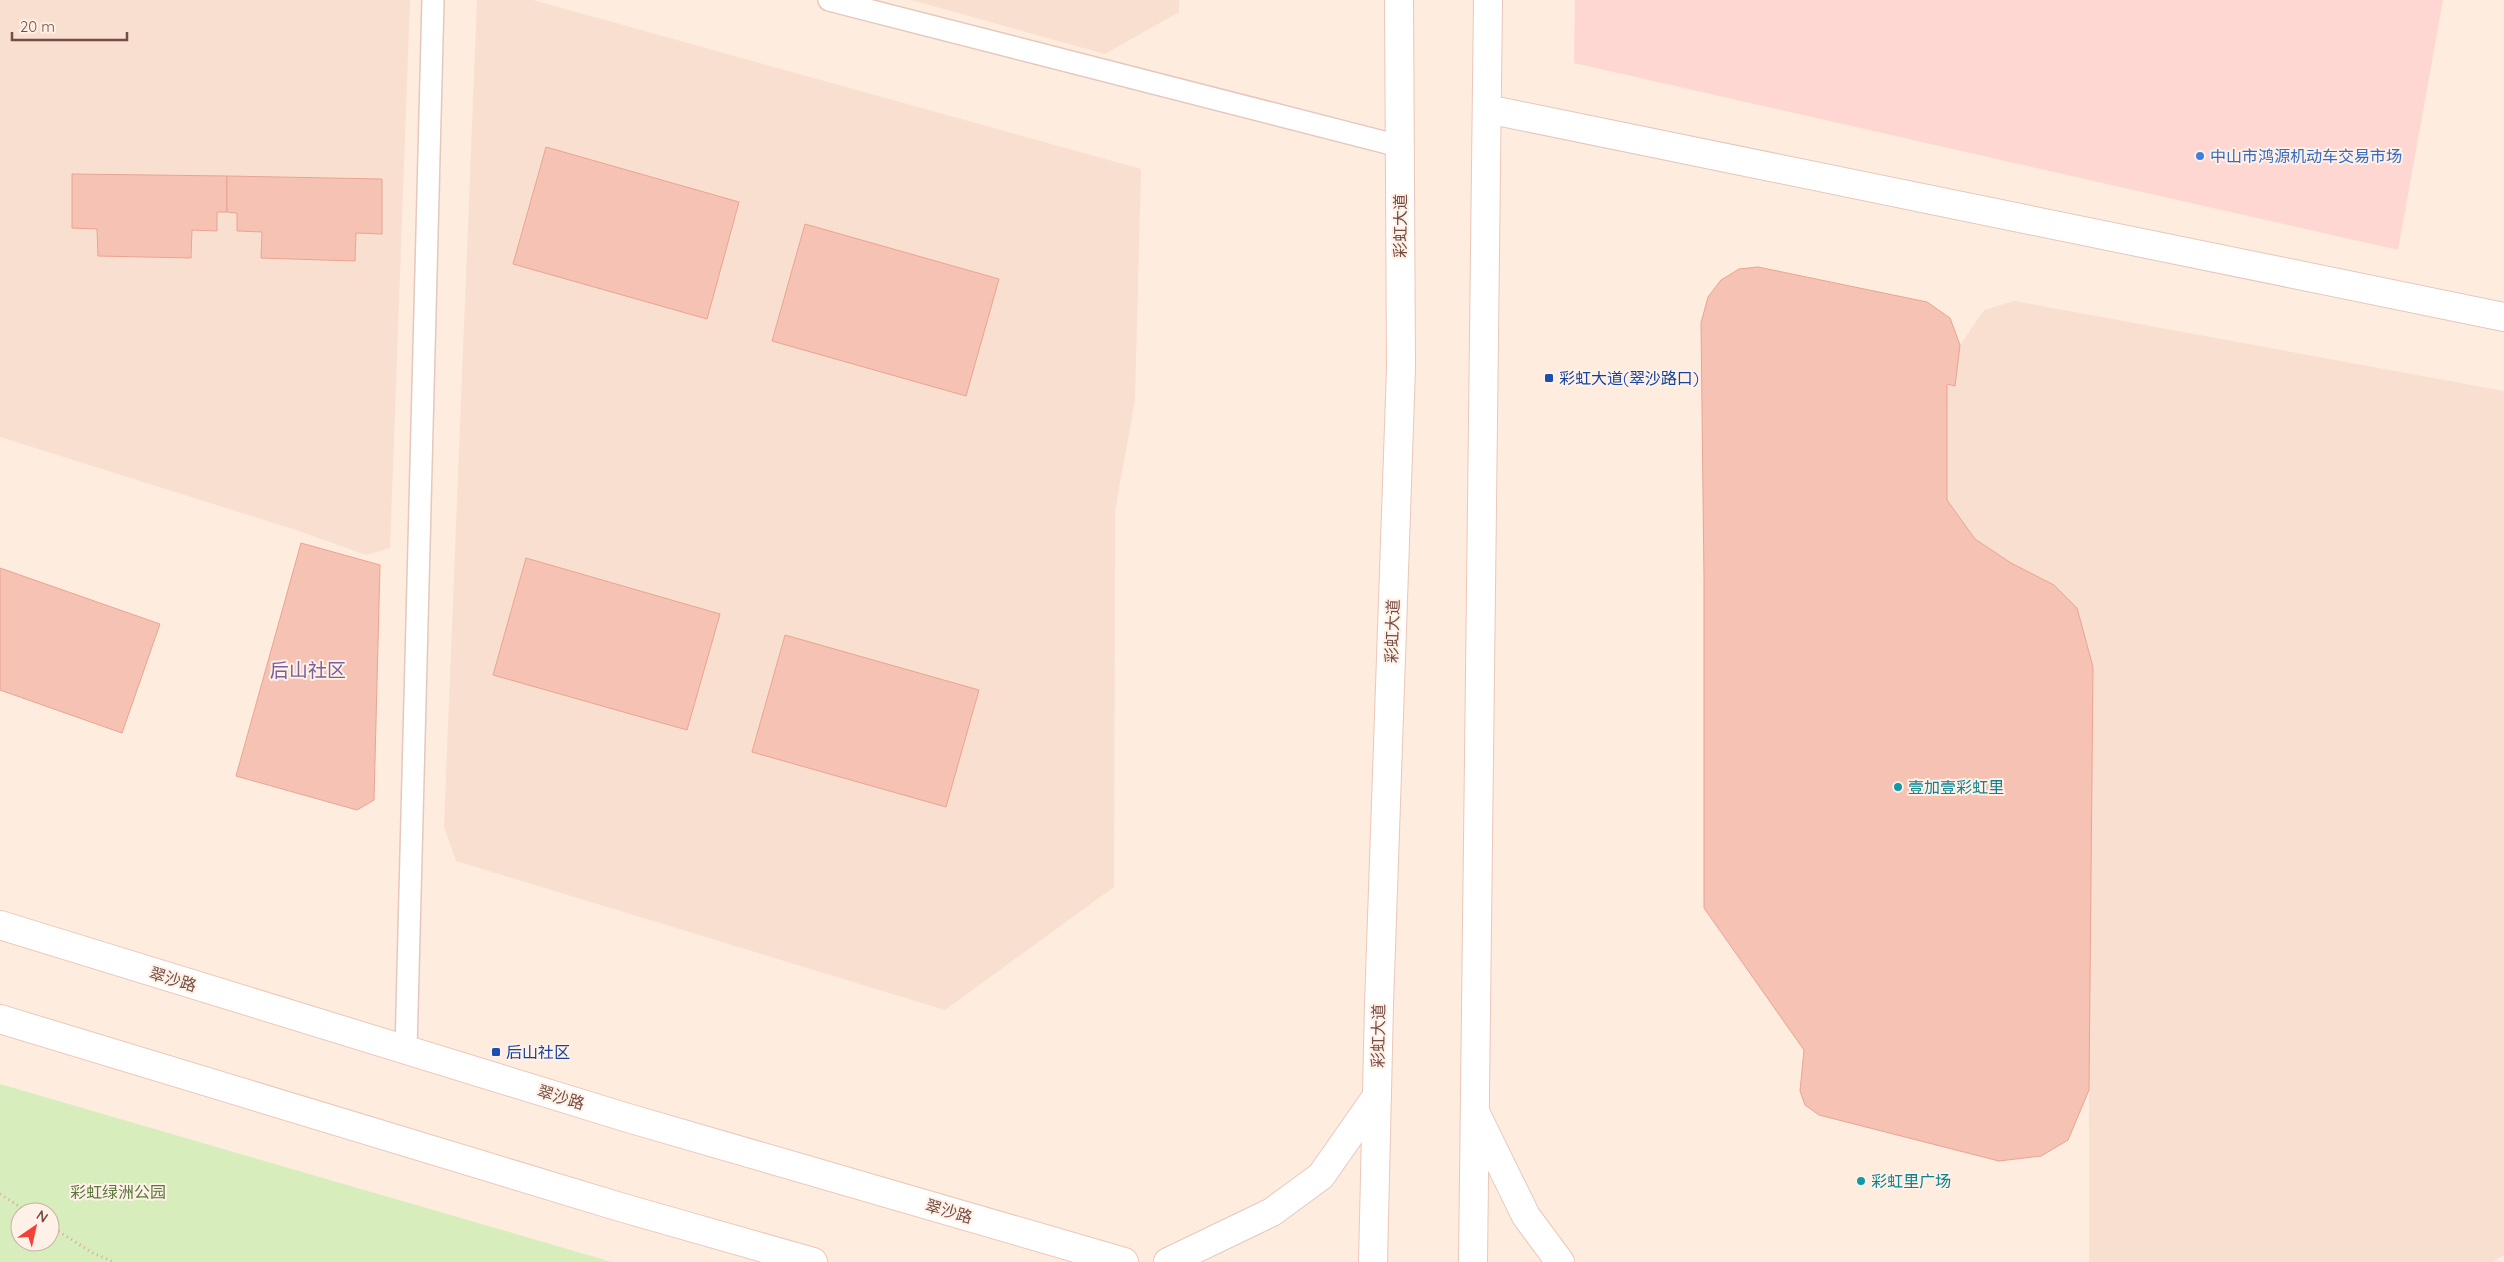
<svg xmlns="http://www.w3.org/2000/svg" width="2504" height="1262" font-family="Quicksand,'Noto Sans SC',sans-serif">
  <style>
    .residential { fill: #f9dfcf }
    .commercial { fill: #ffd7d2 }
    .green { fill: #d8edbc; fill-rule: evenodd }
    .building { fill: #f6c2b3; stroke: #eaa492 }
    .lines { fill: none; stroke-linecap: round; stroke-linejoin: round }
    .service-casing { stroke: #e5c8bd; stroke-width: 24 }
    .minor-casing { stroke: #e5c8bd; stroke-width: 30 }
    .tertiary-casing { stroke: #e5c8bd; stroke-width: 30 }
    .secondary-casing { stroke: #ebc7b9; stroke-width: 30 }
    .path { stroke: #dba597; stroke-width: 3; stroke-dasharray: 1 4; stroke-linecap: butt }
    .service { stroke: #fff; stroke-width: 21 }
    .minor { stroke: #fff; stroke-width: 28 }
    .tertiary { stroke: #fff; stroke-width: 28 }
    .secondary { stroke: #fff; stroke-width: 28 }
    .shop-dot { fill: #3f7fe0; stroke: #fff1e7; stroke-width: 2 }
    .transit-dot { fill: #1a4fb4; stroke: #fff1e7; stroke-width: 2 }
    .culture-dot { fill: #0f9aa8; stroke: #fff1e7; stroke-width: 2 }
    .labels { text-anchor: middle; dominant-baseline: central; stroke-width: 4; stroke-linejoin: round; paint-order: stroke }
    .shop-label { font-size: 16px; fill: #366cbe; stroke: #fff1e7; text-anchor: start }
    .street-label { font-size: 16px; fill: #764d44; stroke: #fff1e7 }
    .transit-label { font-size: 16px; fill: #164399; stroke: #fff1e7; text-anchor: start }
    .culture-label { font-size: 16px; fill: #0d838f; stroke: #fff1e7; text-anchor: start }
    .park-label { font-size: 16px; fill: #577839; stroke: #fff1e7 }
    .quarter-label { font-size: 19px; fill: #7c5f9b; stroke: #fff1e7 }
  </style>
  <rect width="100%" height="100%" fill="#feecde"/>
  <g class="residential">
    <path d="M 0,0 L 410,0 L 390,548 L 366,555 L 293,529 L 0,437 Z"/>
    <path d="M 477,0 L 533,0 L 1141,169 L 1135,400 L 1115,511 L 1114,887 L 945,1010 L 456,861 L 444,827 Z"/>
    <path d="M 911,0 L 1179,0 L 1179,12 L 1105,54 Z"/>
    <path d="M 2014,301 L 2504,391 L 2504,1255 L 2493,1262 L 2089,1262 L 2089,1090 L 2093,667 L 2077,608 L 2054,585 L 2011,563 L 1975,539 L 1947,500 L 1947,384 L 1955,386 L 1960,345 L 1984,310 Z"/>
  </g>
  <path class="commercial" d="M 1575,0 L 2443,0 L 2398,250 L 1574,63 Z"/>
  <path class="green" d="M 0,1084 L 612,1262 L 0,1262 ZM 20,1212 L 50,1212 L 50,1242 L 20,1242 Z"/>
  <g class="building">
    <path d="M 546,147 L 739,202 L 707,319 L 513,264 Z"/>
    <path d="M 72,174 L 227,176 L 227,212 L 217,212 L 217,231 L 192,230 L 191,258 L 98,256 L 97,229 L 72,228 Z"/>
    <path d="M 227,176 L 382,179 L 382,234 L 356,233 L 355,261 L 261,258 L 262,232 L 237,231 L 237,213 L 227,212 Z"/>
    <path d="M 805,224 L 999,279 L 966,396 L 772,341 Z"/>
    <path d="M 1758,267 L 1927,302 L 1950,318 L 1960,345 L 1955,386 L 1947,384 L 1947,500 L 1975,539 L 2011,563 L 2054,585 L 2077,608 L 2093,667 L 2089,1090 L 2068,1140 L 2041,1156 L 1999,1161 L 1819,1115 L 1805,1105 L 1800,1091 L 1804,1050 L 1704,908 L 1704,578 L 1701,323 L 1708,297 L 1721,280 L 1739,269 Z"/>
    <path d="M 301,543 L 380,565 L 374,800 L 357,810 L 236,776 Z"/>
    <path d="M 526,558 L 720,614 L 687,730 L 493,675 Z"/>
    <path d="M 0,568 L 160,624 L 122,733 L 0,690 Z"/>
    <path d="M 785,635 L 979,690 L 946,807 L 752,752 Z"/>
  </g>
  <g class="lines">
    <g class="service-casing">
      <g id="service">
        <path d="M 829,0 L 1399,146"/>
        <path d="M 406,1050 L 433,0"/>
      </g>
    </g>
    <g class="minor-casing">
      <path id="minor" d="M 1487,109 L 2504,317"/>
    </g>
    <g class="tertiary-casing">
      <g id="tertiary">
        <path d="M 1475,1112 L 1526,1216 L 1560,1262"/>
        <path d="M 1168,1262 L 1272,1212 L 1321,1176 L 1377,1096"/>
      </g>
    </g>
    <g class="secondary-casing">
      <g id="secondary">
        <path d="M 0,925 L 628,1118 L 1124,1262"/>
        <path d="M 0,1019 L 620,1207 L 813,1262"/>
        <path d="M 1373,1262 L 1379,1005 L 1401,368 L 1399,0"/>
        <path d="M 1473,1262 L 1488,0"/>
      </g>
    </g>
    <g class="path">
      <path d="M 0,1194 L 28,1212"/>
      <path d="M 50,1226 L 93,1253 L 113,1262"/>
    </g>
    <use href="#service" class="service"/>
    <use href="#minor" class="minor"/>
    <use href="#tertiary" class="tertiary"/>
    <use href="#secondary" class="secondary"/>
  </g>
  <circle class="shop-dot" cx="2200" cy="156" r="5"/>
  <g class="transit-dot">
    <rect x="1544" y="373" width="10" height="10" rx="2.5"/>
    <rect x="491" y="1047" width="10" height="10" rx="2.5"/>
  </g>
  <g class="culture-dot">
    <circle cx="1898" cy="787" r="5"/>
    <circle cx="1861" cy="1181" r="5"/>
  </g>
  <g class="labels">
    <g class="shop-label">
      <text x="2210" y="156">中山市鸿源机动车交易市场</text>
    </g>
    <g class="street-label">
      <text transform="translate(1400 226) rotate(-90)">彩虹大道</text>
      <text transform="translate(1392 631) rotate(-88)">彩虹大道</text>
      <text transform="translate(173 979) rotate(17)">翠沙路</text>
      <text transform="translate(1378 1036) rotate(-89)">彩虹大道</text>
      <text transform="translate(561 1097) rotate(17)">翠沙路</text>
      <text transform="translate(949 1211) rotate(16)">翠沙路</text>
    </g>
    <g class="transit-label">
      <text x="1559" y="378">彩虹大道(翠沙路口)</text>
      <text x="506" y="1052">后山社区</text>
    </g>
    <g class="culture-label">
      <text x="1908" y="787">壹加壹彩虹里</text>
      <text x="1871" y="1181">彩虹里广场</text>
    </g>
    <g class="park-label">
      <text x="118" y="1192">彩虹绿洲公园</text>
    </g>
    <g class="quarter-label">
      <text x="308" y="670">后山社区</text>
    </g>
  </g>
  <g transform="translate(35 1227) rotate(34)"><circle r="24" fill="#fff1e7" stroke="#c8afa6"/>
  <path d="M0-4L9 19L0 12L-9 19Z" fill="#f53f37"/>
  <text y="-8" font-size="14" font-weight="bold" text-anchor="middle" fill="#764d44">N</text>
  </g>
  <path d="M12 32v8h115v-8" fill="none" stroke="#764d44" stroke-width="2.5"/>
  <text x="20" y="32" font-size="15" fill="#764d44" stroke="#fff1e7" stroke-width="4" paint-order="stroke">20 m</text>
</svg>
